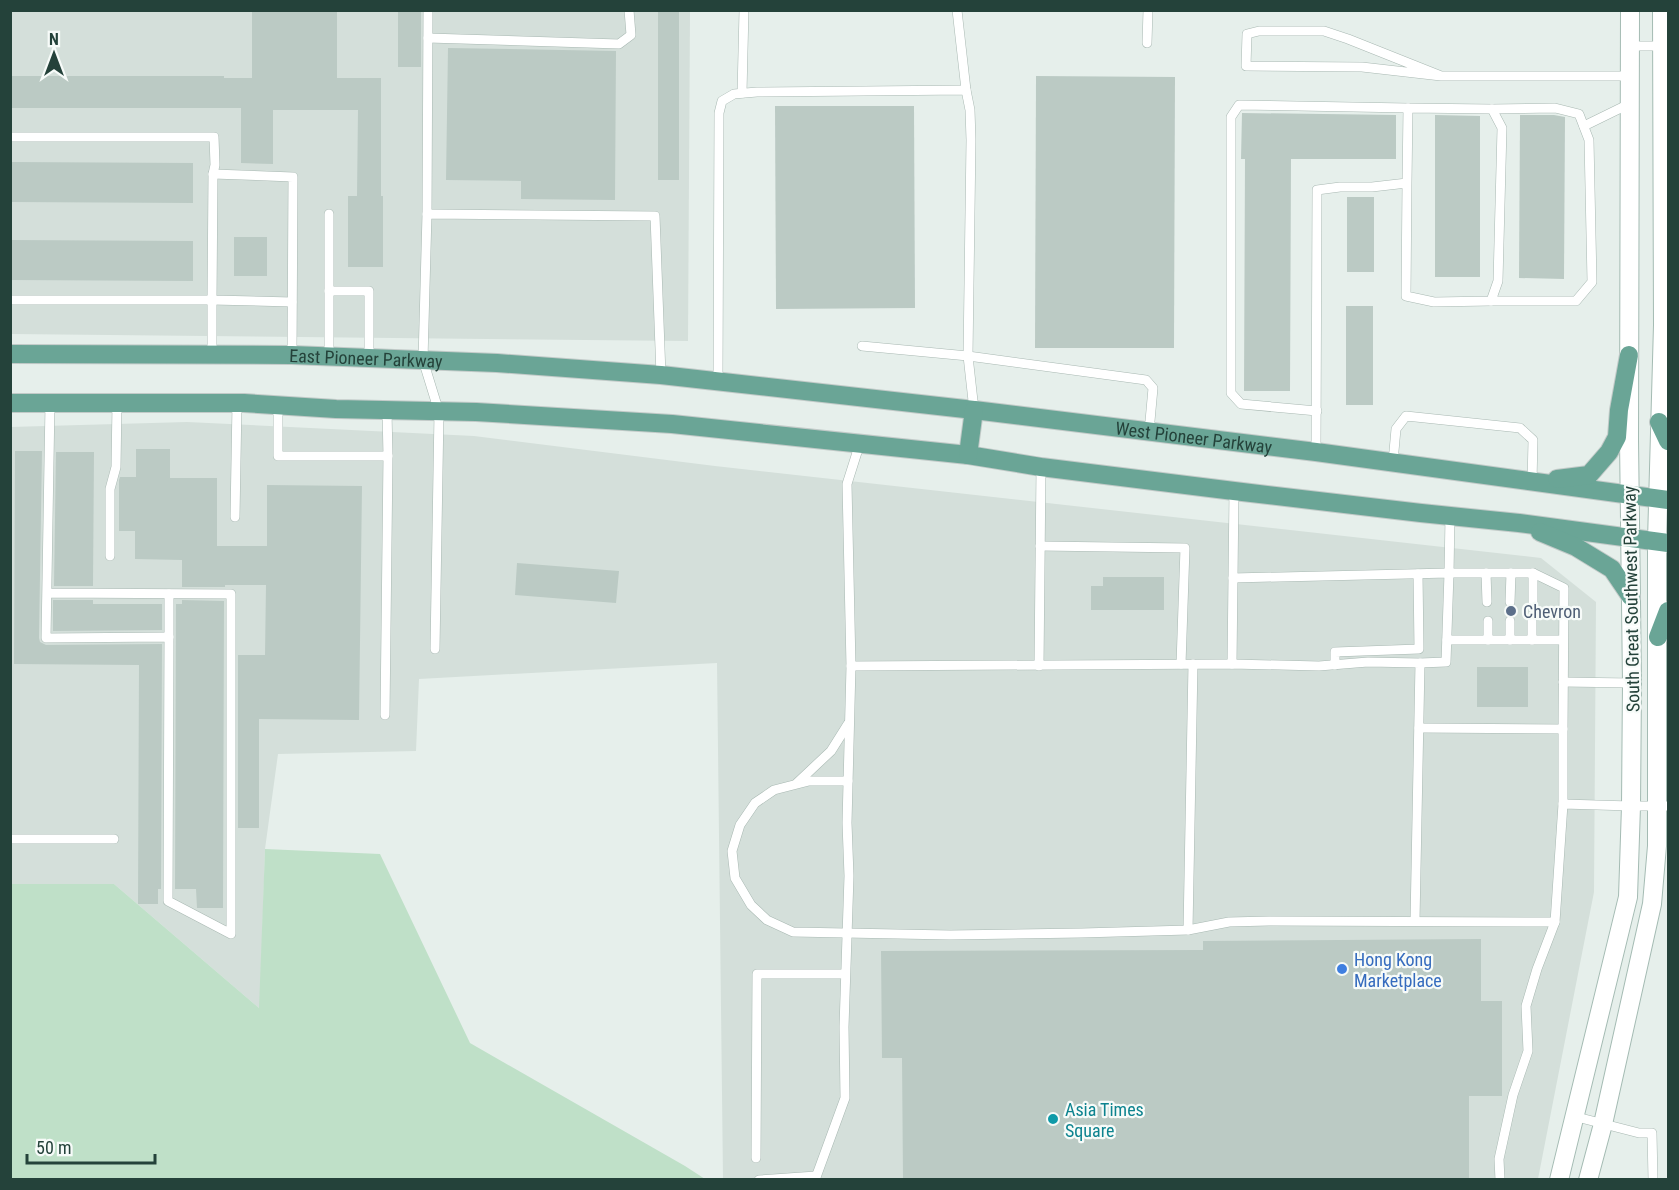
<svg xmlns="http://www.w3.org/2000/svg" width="1679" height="1190" font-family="'Roboto Condensed',sans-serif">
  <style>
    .built { fill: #d4dfda }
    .green { fill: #bfe0c8 }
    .building { fill: #bbcac4 }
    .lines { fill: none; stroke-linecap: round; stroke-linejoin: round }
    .service-casing { stroke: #a8b8b2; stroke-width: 10 }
    .secondary-casing { stroke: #a4bbb3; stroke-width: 20 }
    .primary-casing { stroke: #c2cac8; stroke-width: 20 }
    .service { stroke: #fff; stroke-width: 9 }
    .secondary { stroke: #fff; stroke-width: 18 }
    .primary { stroke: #6aa596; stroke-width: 18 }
    .service-dot { fill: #5c6f8a; stroke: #f7fbf9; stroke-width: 2 }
    .shop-dot { fill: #3f7fe0; stroke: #f7fbf9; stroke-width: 2 }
    .culture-dot { fill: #0f9aa8; stroke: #f7fbf9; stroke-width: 2 }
    .labels { text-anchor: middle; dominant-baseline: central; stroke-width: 4.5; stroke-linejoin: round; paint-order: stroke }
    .street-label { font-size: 18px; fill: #24423a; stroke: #f7fbf9 }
    .service-label { font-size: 18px; fill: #4e5e75; stroke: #f7fbf9; text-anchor: start }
    .shop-label { font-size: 18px; fill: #366cbe; stroke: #f7fbf9; text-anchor: start }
    .culture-label { font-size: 18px; fill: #0d838f; stroke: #f7fbf9; text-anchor: start }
  </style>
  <rect width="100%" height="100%" fill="#e6efeb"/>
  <g class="built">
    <path d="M 11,11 L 690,11 L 688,341 L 11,334 Z"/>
    <path d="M 187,422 L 474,436 L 715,466 L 1541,558 L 1596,602 L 1594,892 L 1538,1179 L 723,1179 L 717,663 L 419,679 L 416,751 L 278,754 L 265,849 L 260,1009 L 114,884 L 11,884 L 10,427 Z"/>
  </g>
  <path class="green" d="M 265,849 L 380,854 L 470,1043 L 685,1166 L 705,1179 L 11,1179 L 11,884 L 114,884 L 259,1008 Z"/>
  <g class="building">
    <path d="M 252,10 L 337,10 L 337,78 L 381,78 L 381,196 L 383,196 L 383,267 L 348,267 L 348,196 L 357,196 L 358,110 L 273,110 L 273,164 L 241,163 L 241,108 L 10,108 L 10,76 L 224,76 L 224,78 L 252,78 Z"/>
    <rect x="398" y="10" width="23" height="57"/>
    <rect x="658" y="10" width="21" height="170"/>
    <path d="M 448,48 L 616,51 L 615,200 L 521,199 L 521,181 L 446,180 Z"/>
    <path d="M 1036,76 L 1175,77 L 1174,348 L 1035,348 Z"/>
    <path d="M 775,106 L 914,106 L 915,308 L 776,309 Z"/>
    <path d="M 1242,113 L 1396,115 L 1396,159 L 1291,159 L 1290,391 L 1244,391 L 1245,159 L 1241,159 Z"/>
    <path d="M 1435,115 L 1480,116 L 1480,277 L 1435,277 Z"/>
    <path d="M 1520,115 L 1554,115 L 1565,117 L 1564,279 L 1519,278 Z"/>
    <path d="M 10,162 L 193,163 L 193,203 L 10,202 Z"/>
    <rect x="1347" y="197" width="27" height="75"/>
    <rect x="234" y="237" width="33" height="39"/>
    <path d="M 10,240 L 193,241 L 193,281 L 10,280 Z"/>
    <rect x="1346" y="306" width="27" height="99"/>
    <path d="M 136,449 L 170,449 L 170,478 L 217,478 L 217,546 L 267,546 L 267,485 L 362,486 L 359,720 L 259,719 L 259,828 L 238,828 L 238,655 L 265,655 L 266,585 L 225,585 L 225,587 L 182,587 L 182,560 L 135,559 L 135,531 L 119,531 L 119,480 L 120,477 L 136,477 Z"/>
    <path d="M 15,451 L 42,451 L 39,638 L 40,642 L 46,645 L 162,644 L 161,889 L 158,889 L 158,904 L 138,904 L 139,665 L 14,664 Z"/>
    <path d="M 56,452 L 94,452 L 93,586 L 54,586 Z"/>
    <path d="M 517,563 L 619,571 L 616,603 L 515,595 Z"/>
    <path d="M 1103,577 L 1164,577 L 1164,610 L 1091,610 L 1091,586 L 1103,586 Z"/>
    <path d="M 53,600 L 93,600 L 93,604 L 162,604 L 162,630 L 53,631 Z"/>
    <path d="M 182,600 L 224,601 L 223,908 L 197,908 L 196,889 L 175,889 L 176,604 L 182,604 Z"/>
    <rect x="1477" y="667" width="51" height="40"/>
    <path d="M 1481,939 L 1481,1001 L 1502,1001 L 1502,1096 L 1469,1096 L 1469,1179 L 903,1179 L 902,1058 L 882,1058 L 881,951 L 1203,950 L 1203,941 Z"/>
  </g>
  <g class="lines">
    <g class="service-casing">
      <g id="service">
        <path d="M 957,10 L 966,90"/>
        <path d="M 428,38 L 619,44 L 631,35 L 629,10"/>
        <path d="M 1147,43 L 1148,10"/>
        <path d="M 1629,46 L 1663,46"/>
        <path d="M 1441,76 L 1348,39 L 1324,31 L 1259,31 L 1247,34 L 1246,66 L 1362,67 L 1441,76 L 1629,76"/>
        <path d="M 742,93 L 744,10"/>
        <path d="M 1584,126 L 1629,104"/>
        <path d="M 10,137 L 214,137 L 215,165 L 213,174 L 293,177 L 292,355"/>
        <path d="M 213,174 L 212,300 L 292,302"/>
        <path d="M 329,214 L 329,291 L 369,291 L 369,359"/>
        <path d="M 427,214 L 428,10"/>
        <path d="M 10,300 L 212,300 L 212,355"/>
        <path d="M 1491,301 L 1576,301 L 1592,282 L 1589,140 L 1579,114 L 1555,108 L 1492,109"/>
        <path d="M 862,346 L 968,356 L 1146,380 L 1153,388 L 1149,432"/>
        <path d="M 329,356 L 329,291"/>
        <path d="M 718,382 L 719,113 L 722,101 L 734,94 L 757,92 L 966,90 L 970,110 L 971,140 L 968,356 L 974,410"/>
        <path d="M 278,406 L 278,456 L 388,456 L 387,411"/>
        <path d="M 1317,411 L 1241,404 L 1231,393 L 1231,117 L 1239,105 L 1408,108"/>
        <path d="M 1316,452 L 1317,190 L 1340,187 L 1372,187 L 1407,183 L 1408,108 L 1492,109 L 1502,128 L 1498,281 L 1491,301 L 1434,302 L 1406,296 L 1407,183"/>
        <path d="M 1393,462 L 1396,429 L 1406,416 L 1520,428 L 1533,440 L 1532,482"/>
        <path d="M 1450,516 L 1449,573 L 1533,573 L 1564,588 L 1563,729"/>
        <path d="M 235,517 L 237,403"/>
        <path d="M 1040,546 L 1185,548 L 1181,664"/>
        <path d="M 110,556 L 110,489 L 116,467 L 117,403"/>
        <path d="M 1486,573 L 1487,602"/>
        <path d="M 1233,578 L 1449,573 L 1446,662 L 1420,663"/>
        <path d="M 47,593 L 231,594 L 231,934 L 168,901 L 169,637 L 46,638 L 50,403"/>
        <path d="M 1510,602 L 1511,573"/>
        <path d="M 1533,602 L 1533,573"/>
        <path d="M 1488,621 L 1488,640"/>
        <path d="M 169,637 L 169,594"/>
        <path d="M 1447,640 L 1563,640"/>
        <path d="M 1510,640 L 1510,621"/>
        <path d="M 1532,640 L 1532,621"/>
        <path d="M 435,649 L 439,412 L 423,360 L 427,214 L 655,216 L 661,375"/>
        <path d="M 1232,664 L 1234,491"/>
        <path d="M 1335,665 L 1335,652 L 1419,649 L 1418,574"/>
        <path d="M 851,666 L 1232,664 L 1319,666 L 1368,662 L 1420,663 L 1415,921"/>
        <path d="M 1039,666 L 1041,467"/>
        <path d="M 1563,682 L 1632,683"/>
        <path d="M 385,715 L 388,456"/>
        <path d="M 1419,728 L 1563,729 L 1563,804"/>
        <path d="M 848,781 L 809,781 L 774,790 L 755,803 L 740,825 L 732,851 L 735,878 L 751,905 L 767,920 L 793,932 L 950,935 L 1082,933 L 1188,930 L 1229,922 L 1269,921 L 1555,922 L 1563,804 L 1631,806 L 1668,806"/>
        <path d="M 797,783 L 831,751 L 848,724"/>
        <path d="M 10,839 L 114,839"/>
        <path d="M 1188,930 L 1193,664"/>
        <path d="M 1573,1116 L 1639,1133 L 1652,1133 L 1653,1180"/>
        <path d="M 756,1158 L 757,974 L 845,974"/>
        <path d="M 759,1180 L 816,1176"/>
        <path d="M 815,1180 L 845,1098 L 844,1027 L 849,876 L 847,823 L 851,666 L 847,484 L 860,443"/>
        <path d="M 1500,1180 L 1499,1159 L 1513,1095 L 1528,1051 L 1526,1006 L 1537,969 L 1555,922"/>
      </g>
    </g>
    <g class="secondary-casing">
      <g id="secondary">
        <path d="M 1559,1180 L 1628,897 L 1631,806 L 1632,683 L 1629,440 L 1630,10"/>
        <path d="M 1588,1180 L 1603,1124 L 1652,904 L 1657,846 L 1657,541 L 1663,325 L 1662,10"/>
      </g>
    </g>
    <g class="primary-casing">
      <g id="primary">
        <path id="s1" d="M 10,354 L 292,355 L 497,363 L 661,375 L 974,410 L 1316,452 L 1668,500"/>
        <path d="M 10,403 L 244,403 L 336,409 L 476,412 L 672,424 L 968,455 L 1041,467 L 1234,491 L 1421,513 L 1519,523 L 1668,543"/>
        <path d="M 1659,422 L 1668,441"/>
        <path d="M 968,455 L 974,410"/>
        <path d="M 1557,479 L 1589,475 L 1609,452 L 1617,437 L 1619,410 L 1629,355"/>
        <path d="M 1540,532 L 1576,547 L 1612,569 L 1631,597"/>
        <path d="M 1658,637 L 1668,611"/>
      </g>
    </g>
    <use href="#service" class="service"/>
    <use href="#secondary" class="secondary"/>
    <use href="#primary" class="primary"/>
  </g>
  <circle class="service-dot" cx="1511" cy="611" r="6"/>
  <circle class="shop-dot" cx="1342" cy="969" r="6"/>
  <circle class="culture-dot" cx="1053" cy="1119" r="6"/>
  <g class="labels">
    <g class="street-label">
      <text stroke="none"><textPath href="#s1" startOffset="356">East Pioneer Parkway</textPath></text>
      <text stroke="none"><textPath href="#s1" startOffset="1188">West Pioneer Parkway</textPath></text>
      <text transform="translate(1631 599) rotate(-91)">South Great Southwest Parkway</text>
    </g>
    <g class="service-label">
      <text x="1523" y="611">Chevron</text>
    </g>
    <g class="shop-label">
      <text x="1354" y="959">Hong Kong<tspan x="1354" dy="21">Marketplace</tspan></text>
    </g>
    <g class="culture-label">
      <text x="1065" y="1109">Asia Times<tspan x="1065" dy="21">Square</tspan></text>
    </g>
  </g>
  <rect width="1679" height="1190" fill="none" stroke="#24423a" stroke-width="24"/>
  <g transform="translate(54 54)" stroke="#f7fbf9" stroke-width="4.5" paint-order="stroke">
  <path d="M0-4.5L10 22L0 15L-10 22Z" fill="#24423a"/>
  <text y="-9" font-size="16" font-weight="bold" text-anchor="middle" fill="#24423a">N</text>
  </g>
  <path d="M27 1154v9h128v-9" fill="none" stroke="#24423a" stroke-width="3"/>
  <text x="36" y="1154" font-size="18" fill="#24423a" stroke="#f7fbf9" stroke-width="4.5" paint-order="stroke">50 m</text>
</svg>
